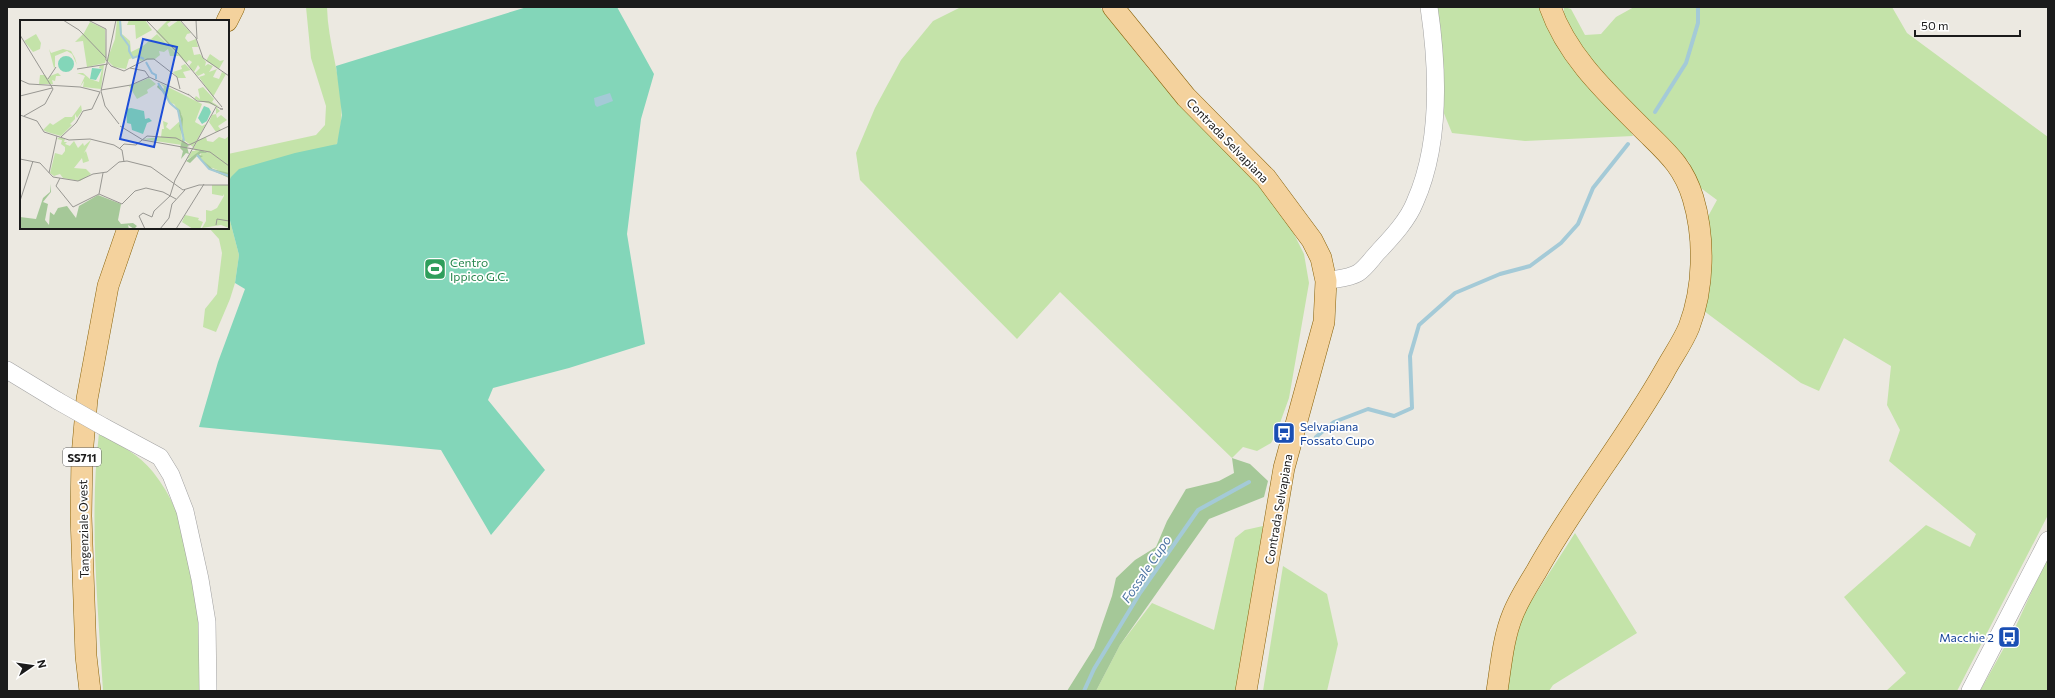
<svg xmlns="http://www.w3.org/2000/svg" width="2055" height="698" font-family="Commissioner,sans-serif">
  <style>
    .grass { fill: #c4e3a9 }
    .forest { fill: #a5c898 }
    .pitch { fill: #83d6b9 }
    .water { fill: #a4cad7 }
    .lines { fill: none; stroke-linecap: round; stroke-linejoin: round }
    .stream { stroke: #a4cad7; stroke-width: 4 }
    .minor-casing { stroke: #a2a2a2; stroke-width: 18 }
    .major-casing { stroke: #88620a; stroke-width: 22 }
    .minor { stroke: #fff; stroke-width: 17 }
    .major { stroke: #f4d29d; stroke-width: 21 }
    .minor-bridge-casing { stroke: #a2a2a2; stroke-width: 18; stroke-linecap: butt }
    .minor-bridge { stroke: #fff; stroke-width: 17 }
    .labels { text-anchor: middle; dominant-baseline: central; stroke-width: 3.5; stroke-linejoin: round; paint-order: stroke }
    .shield { fill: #fff; stroke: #5f5f5f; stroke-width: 1 }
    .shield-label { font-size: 11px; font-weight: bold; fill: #1b1b1b }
    .street-label { font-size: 12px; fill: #1b1b1b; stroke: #fff }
    .leisure-label { font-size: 12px; fill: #27864d; stroke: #fff; text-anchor: start }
    .transit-label { font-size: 12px; fill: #164399; stroke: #fff; text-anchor: start }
    .water-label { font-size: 13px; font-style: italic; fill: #4f76a3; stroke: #fff }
    .inset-river { fill: none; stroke: #a4cad7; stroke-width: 2 }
    .inset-road { fill: none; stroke: #989792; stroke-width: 1 }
    .view { fill: #1d4ed8; fill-opacity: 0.15; stroke: #1d4ed8; stroke-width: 2 }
    .inset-edge { fill: none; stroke: #1b1b1b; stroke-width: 2 }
  </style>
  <rect width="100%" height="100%" fill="#ece9e1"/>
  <g class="grass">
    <path d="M 306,7 L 327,7 C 328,54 351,98 337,144 L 228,183 L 228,154 L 316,135 L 325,125 L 326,106 L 311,58 Z"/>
    <path d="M 961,7 L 1100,7 L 1152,73 L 1260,187 L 1288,222 L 1304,254 L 1309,283 L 1289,398 L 1276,434 L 1271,443 L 1257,451 L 1243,447 L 1232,458 L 1060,292 L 1017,339 L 860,180 L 856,153 L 875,108 L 901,60 L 933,21 Z"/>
    <path d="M 1437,7 L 1540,7 L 1543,18 L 1624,119 L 1633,136 L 1525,141 L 1452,133 L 1443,111 L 1442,51 Z"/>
    <path d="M 1564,7 L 1571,9 L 1585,35 L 1601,34 L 1616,17 L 1634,7 L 1892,7 L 1907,33 L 2048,137 L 2048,515 L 1957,691 L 1886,691 L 1906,673 L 1844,597 L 1926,525 L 1970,547 L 1976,534 L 1889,461 L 1900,430 L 1887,405 L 1891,366 L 1844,338 L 1819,391 L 1801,383 L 1704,311 L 1706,220 L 1717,200 L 1698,186 L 1689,162 L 1606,78 L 1581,48 L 1564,15 Z"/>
    <path d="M 228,213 L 239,255 L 235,283 L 230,299 L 216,332 L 203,327 L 205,309 L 217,294 L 222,253 L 219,239 L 209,228 L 228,228 Z"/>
    <path d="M 99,433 C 118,444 140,455 153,472 C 200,530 199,620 204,691 L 103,691 C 98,606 89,518 99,433 Z"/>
    <path d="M 1263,526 L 1237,691 L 1096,691 L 1120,645 L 1152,603 L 1214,630 L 1235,538 L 1245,530 Z"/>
    <path d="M 1575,533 L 1637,633 L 1553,685 L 1549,691 L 1505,691 L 1509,664 L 1524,612 Z"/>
    <path d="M 2048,556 L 2048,691 L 1980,691 L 2015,628 Z"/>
    <path d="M 1283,566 L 1327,594 L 1338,644 L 1327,691 L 1263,691 Z"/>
  </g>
  <path class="forest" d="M 1232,458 L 1250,464 L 1268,481 L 1264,497 L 1209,519 L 1120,645 L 1096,691 L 1067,691 L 1094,648 L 1112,596 L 1116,578 L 1135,560 L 1156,547 L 1167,521 L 1186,489 L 1219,481 L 1234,473 Z"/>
  <path class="pitch" d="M 527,7 L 617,7 L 654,74 L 641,119 L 627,234 L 645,344 L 569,368 L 493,388 L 488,400 L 545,470 L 491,535 L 441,450 L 199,427 L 218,362 L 245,289 L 235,283 L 239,255 L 228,213 L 228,183 L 231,177 L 239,169 L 295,153 L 337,144 L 342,115 L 336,66 Z"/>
  <path class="water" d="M 610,93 L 613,101 L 597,107 L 595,105 L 594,98 Z"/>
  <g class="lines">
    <g class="stream">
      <path d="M 1655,112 L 1686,63 L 1698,23 L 1698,7"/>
      <path d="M 1316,437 L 1334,422 L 1368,409 L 1394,416 L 1412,408 L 1410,356 L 1419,325 L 1455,293 L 1500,274 L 1530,266 L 1561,243 L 1578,224 L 1593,188 L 1628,144"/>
      <path d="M 1084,691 L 1094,669 L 1140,593 L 1198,510 L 1249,482"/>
    </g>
    <g class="minor-casing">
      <g id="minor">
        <path d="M 1326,281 C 1335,279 1350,278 1358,273 C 1366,268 1373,257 1379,251 C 1392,237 1408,220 1415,202 C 1441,144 1438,68 1429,7"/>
        <path d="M 7,370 L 58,401"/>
        <path d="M 104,427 L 160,457 L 171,475 L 185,511 L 200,579 L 207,622 L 208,691"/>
        <path d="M 1970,691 L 2048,540"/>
      </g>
    </g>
    <g class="major-casing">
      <g id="major">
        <path d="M 1113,7 L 1186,97 L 1266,178 L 1312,240 L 1321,258 L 1326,281 L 1324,322 L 1284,468 L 1246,691"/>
        <path d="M 227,21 L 234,7"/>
        <path d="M 90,691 L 86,656 L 81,516 L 82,456 L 87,399 L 108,286 L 128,228"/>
        <path d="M 1497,691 C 1501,666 1503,638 1513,614 C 1519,599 1528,585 1536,572 C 1574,503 1625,441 1664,372 C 1672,357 1683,342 1689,327 C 1704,288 1705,238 1693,198 C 1683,165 1666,152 1643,129 C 1607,93 1567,56 1550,7"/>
      </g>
    </g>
    <use href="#minor" class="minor"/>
    <use href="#major" class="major"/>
    <g class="minor-bridge-casing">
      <path id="minor-bridge" d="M 58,401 L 104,427"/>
    </g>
    <use href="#minor-bridge" class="minor-bridge"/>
  </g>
  <defs>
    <g id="stadium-square" transform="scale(1.15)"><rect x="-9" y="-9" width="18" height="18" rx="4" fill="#2e9e5b" stroke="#fff"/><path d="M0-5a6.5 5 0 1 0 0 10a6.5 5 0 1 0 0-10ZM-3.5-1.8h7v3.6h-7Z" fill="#fff"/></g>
    <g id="bus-square" transform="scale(1.15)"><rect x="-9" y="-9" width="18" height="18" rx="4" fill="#1a4fb4" stroke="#fff"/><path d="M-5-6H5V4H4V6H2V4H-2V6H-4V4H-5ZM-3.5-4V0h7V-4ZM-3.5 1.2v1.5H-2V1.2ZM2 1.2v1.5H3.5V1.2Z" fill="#fff"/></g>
  </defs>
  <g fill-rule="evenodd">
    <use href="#stadium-square" x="435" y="269"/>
    <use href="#bus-square" x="1284" y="433"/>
    <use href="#bus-square" x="2009" y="637"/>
  </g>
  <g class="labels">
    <rect class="shield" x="63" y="448" width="38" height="18" rx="3"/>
    <g class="shield-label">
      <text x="82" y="457">SS711</text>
    </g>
    <g class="street-label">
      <text transform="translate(1228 140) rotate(46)">Contrada Selvapiana</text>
      <text transform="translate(1278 509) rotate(-80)">Contrada Selvapiana</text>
      <text transform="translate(83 529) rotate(-91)">Tangenziale Ovest</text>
    </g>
    <g class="leisure-label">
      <text x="450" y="262">Centro<tspan x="450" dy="14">Ippico G.C.</tspan></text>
    </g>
    <g class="transit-label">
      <text x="1300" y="426">Selvapiana<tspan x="1300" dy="14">Fossato Cupo</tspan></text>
      <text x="1994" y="637" text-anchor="end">Macchie 2</text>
    </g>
    <g class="water-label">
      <text transform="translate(1146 569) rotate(-56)">Fossale Cupo</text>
    </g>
  </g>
  <g transform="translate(20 20)">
    <rect width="209" height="209" fill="#ece9e1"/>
    <path d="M 97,0 L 101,0 L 102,14 L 110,21 L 111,32 L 123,26 L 137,14 L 159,36 L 150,36 L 148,29 L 144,32 L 139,31 L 140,35 L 135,39 L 120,41 L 118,37 L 109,39 L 106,49 L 94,47 L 87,40 L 95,19 ZM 109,0 L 125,0 L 132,10 L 116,19 L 115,5 L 107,5 ZM 148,0 L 151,1 L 147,4 L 149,7 L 159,0 L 171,13 L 167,14 L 165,18 L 168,22 L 176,19 L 178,27 L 172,27 L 174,35 L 180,34 L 186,42 L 185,46 L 188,44 L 193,46 L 189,52 L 197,49 L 193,57 L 199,59 L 202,52 L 206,54 L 193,77 L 179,57 L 185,55 L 184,53 L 178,56 L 175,53 L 180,48 L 178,45 L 174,52 L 169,46 L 172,42 L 169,40 L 166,43 L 136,12 ZM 70,2 L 85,9 L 86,39 L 85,43 L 67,47 L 63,21 L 55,22 L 64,13 ZM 16,14 L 21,23 L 20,29 L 13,32 L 4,21 ZM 29,29 L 31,33 L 43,29 L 51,31 L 55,38 L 57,45 L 52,34 L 47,31 L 35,36 L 35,47 L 34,48 ZM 190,34 L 200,41 L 204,40 L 199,49 L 186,41 ZM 165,44 L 171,50 L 163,52 L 166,58 L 158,58 L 153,52 L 162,49 L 161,46 ZM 80,45 L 84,45 L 81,69 L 63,67 L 64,61 L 60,67 L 65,56 L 57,53 L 63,53 L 70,59 L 79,62 L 82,49 L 79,48 ZM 38,53 L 41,56 L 36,56 L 35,61 L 32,60 L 33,64 L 19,64 L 20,55 L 25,55 L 29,60 L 30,56 ZM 129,58 L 136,64 L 127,70 L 128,73 L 117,79 L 109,66 ZM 140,63 L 182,84 L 175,102 L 182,106 L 186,104 L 173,127 L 164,120 L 161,106 L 162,95 L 154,84 L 150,83 L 143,70 L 144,67 ZM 183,67 L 194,79 L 192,82 L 200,87 L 174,79 L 176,76 L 180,79 L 178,69 ZM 61,85 L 62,91 L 57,98 L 55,94 L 55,99 L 50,104 L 52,105 L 41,116 L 27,112 L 23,110 L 30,103 L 33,105 L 45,97 L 52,97 ZM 196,87 L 200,91 L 196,94 L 197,98 L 201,95 L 207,100 L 198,106 L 201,110 L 196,112 L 189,102 L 192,95 L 196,94 ZM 161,100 L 162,125 L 122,119 L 141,117 L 142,109 L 144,109 L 143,101 L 148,103 L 146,107 L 150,110 ZM 209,116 L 208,154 L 190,147 L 180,138 L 181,133 L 188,133 L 184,131 L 167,139 L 172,131 L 176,131 L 173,129 L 178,120 L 186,117 L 187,121 L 193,122 L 199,117 L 205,119 ZM 40,117 L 45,119 L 44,122 L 47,122 L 45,124 L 50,126 L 48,128 L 54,121 L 58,128 L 63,123 L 64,126 L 71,120 L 64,133 L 66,131 L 69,141 L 63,143 L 62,138 L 54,148 L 66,149 L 71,154 L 60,161 L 43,158 L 40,154 L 34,156 L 30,153 L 35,133 L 42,135 L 45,131 L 45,127 L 41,124 L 42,120 L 37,119 ZM 192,165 L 209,165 L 209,208 L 201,205 L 182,208 L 186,201 L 186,190 L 191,191 L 197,188 L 204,176 L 204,174 L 203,176 L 192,174 ZM 165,195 L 179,198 L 178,200 L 183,202 L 180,209 L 173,209 L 162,202 Z" fill="#c4e3a9"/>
    <path d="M 139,63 L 147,75 L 150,83 L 160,90 L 163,99 L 162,112 L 164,115 L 164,121 L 169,126 L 167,127 L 169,134 L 166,133 L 161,139 L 163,131 L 160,128 L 163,117 L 159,106 L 161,100 L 157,90 L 149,83 L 146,75 L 137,67 ZM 181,130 L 188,133 L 181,133 L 179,135 L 183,136 L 180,138 L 193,149 L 209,153 L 209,158 L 189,149 L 177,136 L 170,143 L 166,141 ZM 31,164 L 31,172 L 23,182 L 28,184 L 25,200 L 29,205 L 30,192 L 34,195 L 38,188 L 47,186 L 56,198 L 59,186 L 78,175 L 101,184 L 98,200 L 101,204 L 113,203 L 117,206 L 114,209 L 108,205 L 109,209 L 0,209 L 0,197 L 16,199 L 23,178 L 30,172 Z" fill="#a5c898"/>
    <path d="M38 44a8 8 0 1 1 16 0a8 8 0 1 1-16 0ZM 72,48 L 82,49 L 76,60 L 70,59 ZM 184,86 L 189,88 L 191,92 L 187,101 L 182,104 L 178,98 ZM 111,88 L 124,91 L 125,99 L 129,98 L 132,101 L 127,103 L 123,114 L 112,110 L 111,104 L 107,103 L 106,89 Z" fill="#83d6b9"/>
    <path class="inset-river" d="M 100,0 L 101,15 L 109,26 L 109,31 L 113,38 L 118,36 L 124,39M 126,42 L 132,53 L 136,55 L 136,59M 138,63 L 150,83 L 158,90 L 164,121M 177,135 L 189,149 L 209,156"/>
    <path class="inset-road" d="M 43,0 L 59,10 L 86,38M 68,0 L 86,9 L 86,40 L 91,46 L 104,51 L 127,39 L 134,39 L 157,57 L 160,69M 96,0 L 81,71 L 85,86 L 99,104M 126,0 L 158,33 L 202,87M 160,0 L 176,18 L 183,38 L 209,56M 176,0 L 177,19M 0,15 L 33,69 L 25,84 L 4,96M 110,48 L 125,51 L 129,57M 57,49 L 88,44M 28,59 L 36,47M 0,60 L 9,64 L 60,67 L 80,72M 81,70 L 111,65 L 129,57 L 169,75M 168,74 L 177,81 L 189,82 L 201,89 L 203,89 L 200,89M 0,76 L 32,68M 0,95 L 17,101 L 24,112 L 49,120 L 70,119 L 94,125 L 102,130 L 104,142M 100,106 L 123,120 L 190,132 L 209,146M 41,117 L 56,103 L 63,91 L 72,89 L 80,72M 100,128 L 104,124 L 116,125 L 127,116 L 156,118 L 169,125 L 209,106M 0,139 L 20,143 L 33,157 L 58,161 L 73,154 L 87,152 L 99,142 L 107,141 L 131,147 L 163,170 L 179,165 L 209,165M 29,153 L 37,116M 40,158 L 36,166 L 53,187 L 79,174 L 83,153M 79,174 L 102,184 L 115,171 L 126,168 L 143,172 L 156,179M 0,181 L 13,141M 196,205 L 197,199 L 209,201M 125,209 L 119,196 L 123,193 L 132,197 L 134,191 L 150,176 L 155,160 L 196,87M 140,209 L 149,198 L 152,184 L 165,170M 156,209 L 184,164"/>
    <path class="view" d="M 123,19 L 157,27 L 134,127 L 100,119 Z"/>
    <rect width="209" height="209" class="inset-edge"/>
  </g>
  <rect width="2055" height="698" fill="none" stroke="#1b1b1b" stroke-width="16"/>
  <g transform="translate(32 666) rotate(77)" stroke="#ffffff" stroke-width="3" paint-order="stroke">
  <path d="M0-3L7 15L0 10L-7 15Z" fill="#1b1b1b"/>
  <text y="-6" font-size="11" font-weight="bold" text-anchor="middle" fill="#1b1b1b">N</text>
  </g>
  <path d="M1915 30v6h105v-6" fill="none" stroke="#1b1b1b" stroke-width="2"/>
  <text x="1921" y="30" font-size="12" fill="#1b1b1b" stroke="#ffffff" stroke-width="3" paint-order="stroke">50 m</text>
</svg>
